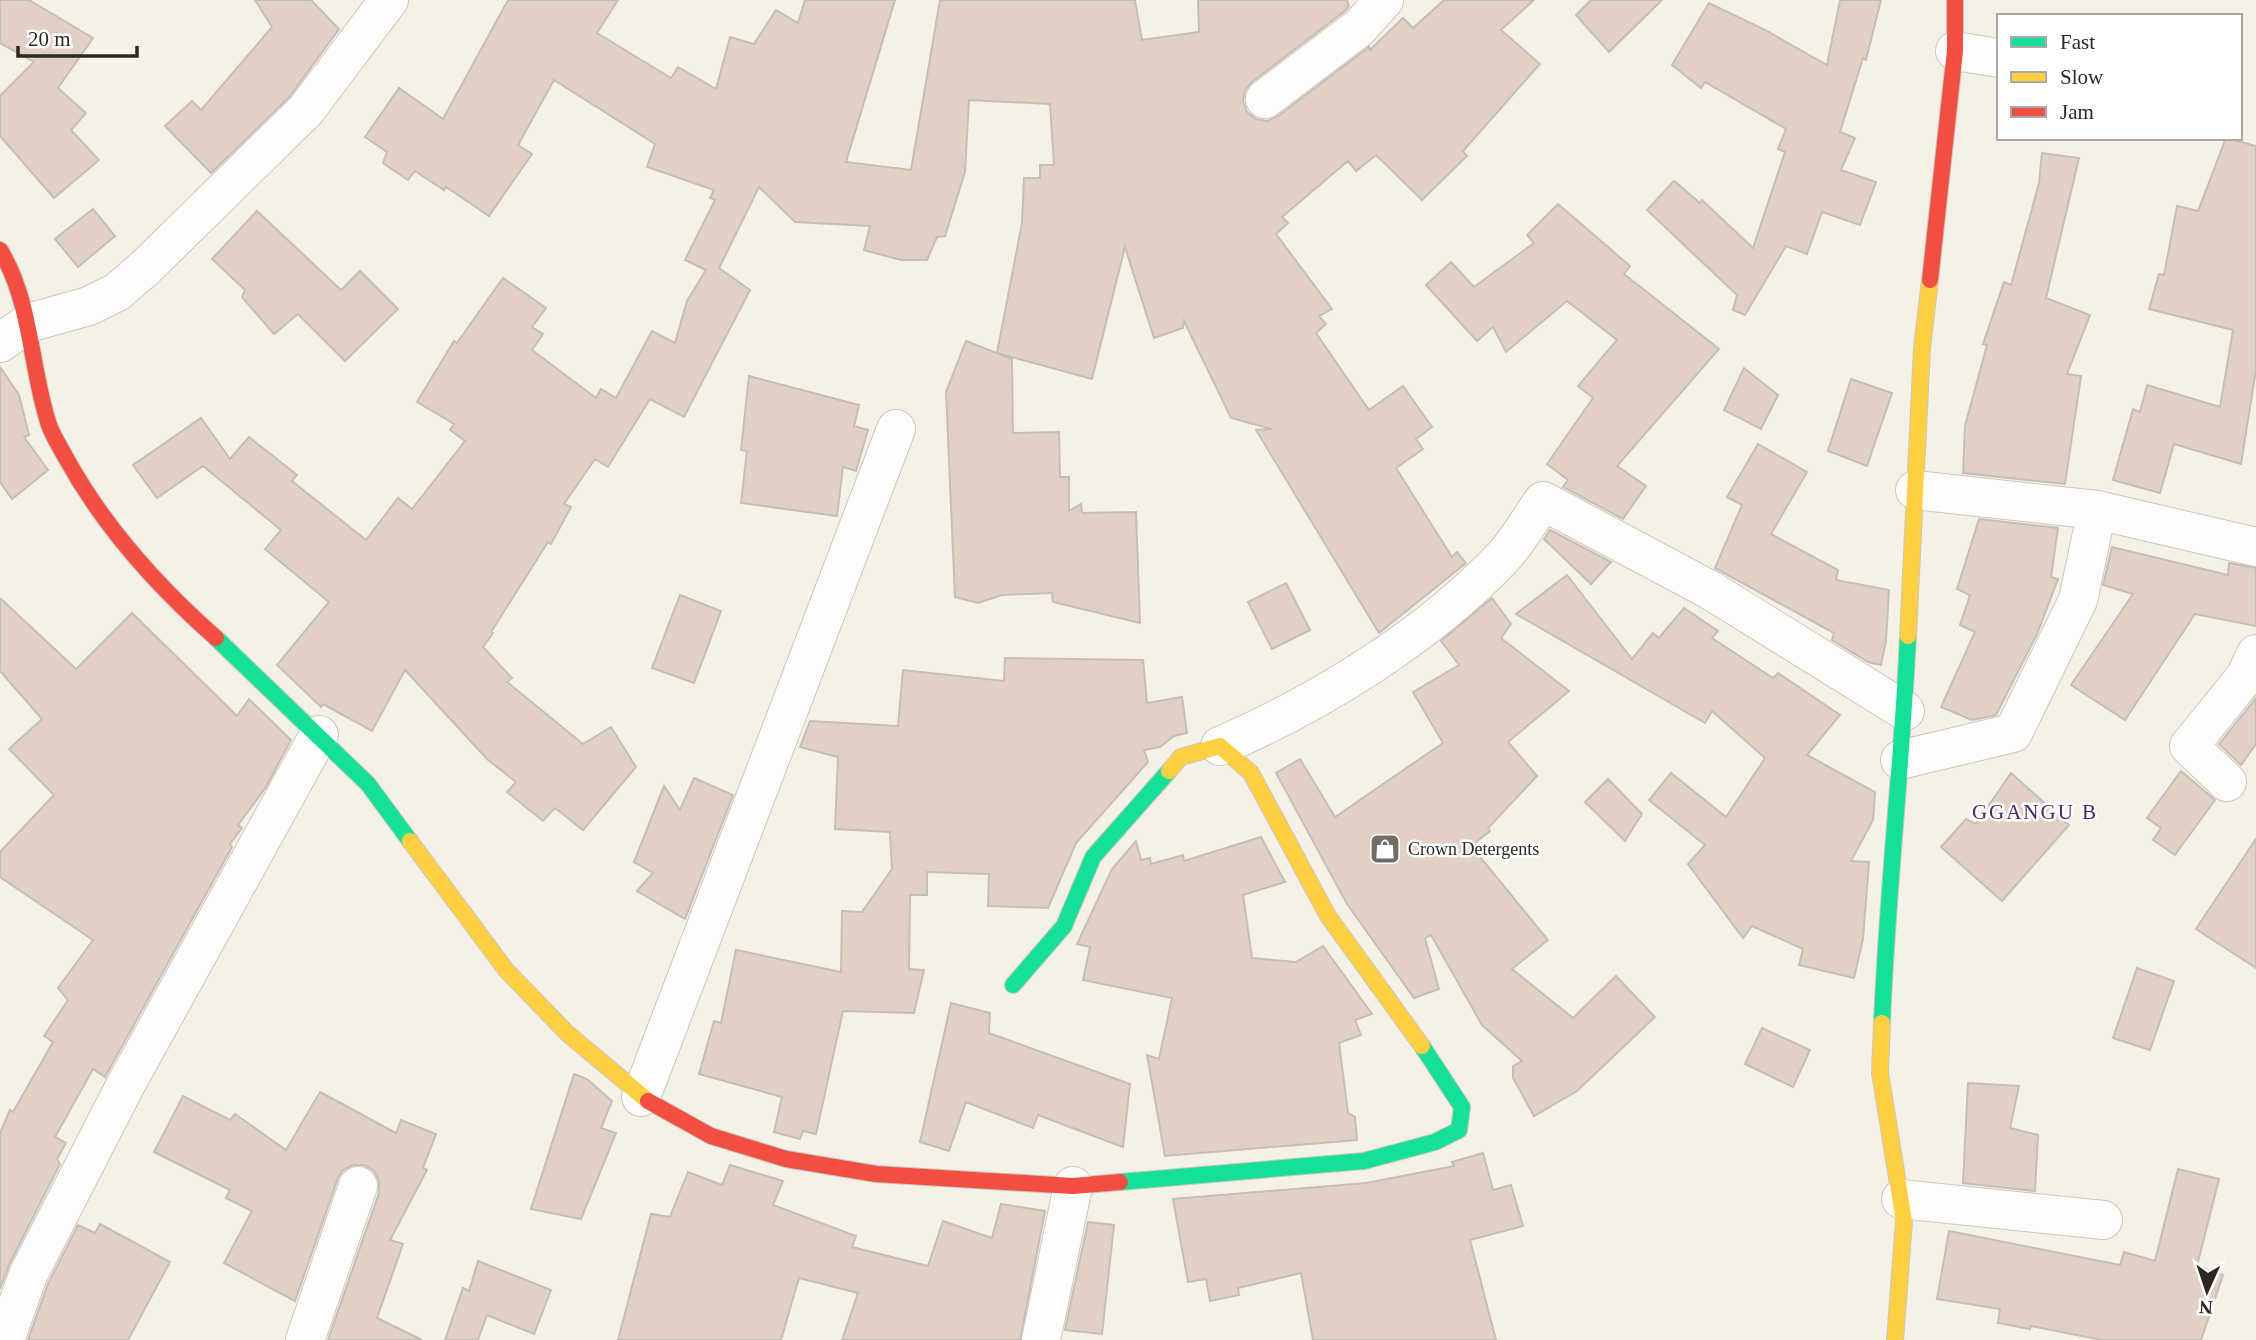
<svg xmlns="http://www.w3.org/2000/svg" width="2256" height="1340" font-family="Georgia,serif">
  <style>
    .building { fill: #e2d0c4; stroke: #c4beb9; stroke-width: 2 }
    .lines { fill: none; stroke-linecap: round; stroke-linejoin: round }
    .street-casing { stroke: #cbc7bf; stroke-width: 40 }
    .fast-casing { stroke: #cbc7bf; stroke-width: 18 }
    .slow-casing { stroke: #cbc7bf; stroke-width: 18 }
    .jam-casing { stroke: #cbc7bf; stroke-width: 18 }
    .street { stroke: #fefdfb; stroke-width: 38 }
    .fast { stroke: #16e098; stroke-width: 16 }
    .slow { stroke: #ffcf43; stroke-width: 16 }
    .jam { stroke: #f24e42; stroke-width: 16 }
    .labels { text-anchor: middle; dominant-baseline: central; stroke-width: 5; stroke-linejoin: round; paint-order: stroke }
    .poi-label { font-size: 18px; fill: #2b2821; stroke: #fff; text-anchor: start }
    .quarter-label { font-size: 21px; letter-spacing: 2px; fill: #462a64; stroke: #fff }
  </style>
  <rect width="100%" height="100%" fill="#f6f1e7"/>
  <g class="building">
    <path d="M 0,0 L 29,0 L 93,38 L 58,88 L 86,113 L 71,130 L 99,160 L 54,198 L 0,136 L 0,96 L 34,62 L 0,43 Z"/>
    <path d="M 255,0 L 311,0 L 339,29 L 290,96 L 211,173 L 165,126 L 192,101 L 201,110 L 272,27 Z"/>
    <path d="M 508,0 L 618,0 L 597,33 L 671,78 L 678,67 L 716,89 L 730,37 L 754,44 L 776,10 L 798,23 L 805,0 L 895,0 L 846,162 L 911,170 L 940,0 L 1135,0 L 1142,40 L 1199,32 L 1198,0 L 1347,0 L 1349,6 L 1345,11 L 1252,82 L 1245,90 L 1243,101 L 1247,112 L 1256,119 L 1267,121 L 1278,116 L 1369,47 L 1370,50 L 1403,18 L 1413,28 L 1444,0 L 1534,0 L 1501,30 L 1540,64 L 1463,151 L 1467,156 L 1422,200 L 1376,155 L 1356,171 L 1348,161 L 1282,217 L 1288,223 L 1276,234 L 1332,309 L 1319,316 L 1326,324 L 1316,333 L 1369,410 L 1403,386 L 1432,427 L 1416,439 L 1423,449 L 1396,468 L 1452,557 L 1457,552 L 1466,563 L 1379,633 L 1256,430 L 1272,429 L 1231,418 L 1184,321 L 1183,328 L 1154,338 L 1125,247 L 1092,379 L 997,353 L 1022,223 L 1024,178 L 1040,178 L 1040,165 L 1054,165 L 1050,104 L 969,100 L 965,172 L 945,236 L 937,237 L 927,260 L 901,260 L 864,250 L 870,226 L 795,222 L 759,187 L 719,268 L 750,290 L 684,417 L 650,399 L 608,467 L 595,459 L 564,504 L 571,507 L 551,544 L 548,542 L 491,632 L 493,633 L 483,647 L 512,678 L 507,682 L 583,744 L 611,727 L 636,767 L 583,830 L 555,808 L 543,821 L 507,792 L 516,782 L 487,759 L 405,670 L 372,731 L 323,704 L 321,707 L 277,665 L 329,602 L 265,549 L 281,530 L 203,466 L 157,498 L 133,465 L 201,418 L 230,459 L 249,437 L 297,475 L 292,481 L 366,540 L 398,498 L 412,509 L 465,441 L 450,430 L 454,424 L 417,402 L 454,341 L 457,343 L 503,278 L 546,308 L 532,327 L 543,334 L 532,350 L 596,398 L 601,389 L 616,398 L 652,331 L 675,343 L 687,301 L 706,270 L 685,260 L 715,200 L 710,198 L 714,190 L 647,167 L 655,144 L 554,80 L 518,145 L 532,154 L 489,216 L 446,187 L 444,190 L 415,171 L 408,180 L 383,163 L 387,152 L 365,137 L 399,88 L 443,119 Z"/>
    <path d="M 1591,0 L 1662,0 L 1609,52 L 1576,15 Z"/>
    <path d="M 1840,0 L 1881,0 L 1866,60 L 1863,58 L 1840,132 L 1855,138 L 1841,170 L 1876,182 L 1860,225 L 1822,212 L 1807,254 L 1786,246 L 1745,315 L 1733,310 L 1737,295 L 1647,210 L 1674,181 L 1700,203 L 1702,200 L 1753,248 L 1785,152 L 1778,149 L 1786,129 L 1705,82 L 1701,88 L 1672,65 L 1709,3 L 1765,30 L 1827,65 Z"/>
    <path d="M 2226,138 L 2256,146 L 2256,370 L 2241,464 L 2174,444 L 2160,493 L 2113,480 L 2133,409 L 2140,412 L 2147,385 L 2220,407 L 2233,330 L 2149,309 L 2159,274 L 2164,275 L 2177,206 L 2198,211 Z"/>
    <path d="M 2042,153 L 2079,158 L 2046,298 L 2090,315 L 2067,374 L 2081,376 L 2065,484 L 1963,473 L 1965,426 L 1987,345 L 1983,344 L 2004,282 L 2011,285 L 2039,183 Z"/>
    <path d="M 1558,204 L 1630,266 L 1624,274 L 1719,349 L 1617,466 L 1646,486 L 1623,519 L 1563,487 L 1568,480 L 1547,464 L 1593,398 L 1578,386 L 1617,340 L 1567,301 L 1506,352 L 1493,327 L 1477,341 L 1426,285 L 1451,262 L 1474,287 L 1534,243 L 1527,235 Z"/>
    <path d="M 93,209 L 115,236 L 78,267 L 55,239 Z"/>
    <path d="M 257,211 L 341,290 L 360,271 L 398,309 L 345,361 L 298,314 L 274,334 L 242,297 L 245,290 L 212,259 Z"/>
    <path d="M 966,341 L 1012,359 L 1013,433 L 1059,432 L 1060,477 L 1069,477 L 1069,511 L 1081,504 L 1082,513 L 1136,512 L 1140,623 L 1053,602 L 1052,593 L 1002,595 L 978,603 L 955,597 L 946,392 Z"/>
    <path d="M 0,367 L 19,395 L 29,435 L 24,437 L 48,470 L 12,499 L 0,482 Z"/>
    <path d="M 1744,368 L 1778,395 L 1761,429 L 1724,410 Z"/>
    <path d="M 749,376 L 859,405 L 854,426 L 868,430 L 856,471 L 843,467 L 837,516 L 741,503 L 747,451 L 741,450 Z"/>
    <path d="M 1851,379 L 1892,393 L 1867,466 L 1828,451 Z"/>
    <path d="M 1758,444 L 1807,472 L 1771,534 L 1838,570 L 1836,580 L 1889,590 L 1886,641 L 1881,665 L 1868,662 L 1832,640 L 1834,633 L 1715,568 L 1742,505 L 1727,497 Z"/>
    <path d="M 1979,519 L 2058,528 L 2051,577 L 2058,579 L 2037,634 L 1996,715 L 1972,720 L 1941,707 L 1975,632 L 1960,625 L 1970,595 L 1957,589 Z"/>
    <path d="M 1550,530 L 1611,562 L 1591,584 L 1544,539 Z"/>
    <path d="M 2112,547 L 2228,575 L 2229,563 L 2256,568 L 2256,626 L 2195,614 L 2125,720 L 2071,685 L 2133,594 L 2103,585 Z"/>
    <path d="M 1567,575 L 1632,659 L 1653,633 L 1659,638 L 1684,608 L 1718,631 L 1712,638 L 1773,678 L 1778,673 L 1840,715 L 1807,755 L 1875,792 L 1873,820 L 1851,861 L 1869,862 L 1863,939 L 1854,978 L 1799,965 L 1803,949 L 1752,926 L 1743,938 L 1688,864 L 1705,845 L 1649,800 L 1671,773 L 1726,817 L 1765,758 L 1712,711 L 1705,723 L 1516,614 Z"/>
    <path d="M 1286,583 L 1310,630 L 1272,649 L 1248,602 Z"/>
    <path d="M 680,595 L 721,611 L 694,683 L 652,668 Z"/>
    <path d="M 0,598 L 76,669 L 132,613 L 237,716 L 249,699 L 291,740 L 266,787 L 238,825 L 242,828 L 230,844 L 232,847 L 105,1077 L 93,1069 L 55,1137 L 66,1143 L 57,1159 L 60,1164 L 9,1265 L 0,1289 L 0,1133 L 10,1110 L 13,1112 L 53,1042 L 44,1036 L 68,1000 L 58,988 L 93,940 L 0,877 L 0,852 L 54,795 L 9,749 L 42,719 L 0,671 Z"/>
    <path d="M 1492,598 L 1511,624 L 1501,638 L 1569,691 L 1508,742 L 1537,776 L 1488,828 L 1490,831 L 1471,846 L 1548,940 L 1512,969 L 1573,1018 L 1616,976 L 1655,1017 L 1577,1091 L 1534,1116 L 1513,1078 L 1513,1066 L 1522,1061 L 1482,1025 L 1431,935 L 1425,938 L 1439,989 L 1414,998 L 1347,904 L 1276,773 L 1300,759 L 1335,817 L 1443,743 L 1413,692 L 1459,665 L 1441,641 Z"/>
    <path d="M 1005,658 L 1143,660 L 1147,703 L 1182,697 L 1187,733 L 1174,736 L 1160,747 L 1144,750 L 1148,762 L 1076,843 L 1048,908 L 988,906 L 989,874 L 927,872 L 927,895 L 910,895 L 909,969 L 924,970 L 914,1013 L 843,1011 L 816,1134 L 803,1131 L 800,1139 L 774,1132 L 782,1097 L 699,1074 L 714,1021 L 721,1023 L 736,950 L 841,972 L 842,911 L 862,912 L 892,869 L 890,832 L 835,829 L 838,757 L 800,747 L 810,721 L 898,726 L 903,670 L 1004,681 Z"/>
    <path d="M 2256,698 L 2256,744 L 2241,765 L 2219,744 Z"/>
    <path d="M 2181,771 L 2215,800 L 2175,855 L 2153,840 L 2161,828 L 2147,818 Z"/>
    <path d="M 2011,773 L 2069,825 L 2002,901 L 1941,847 L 1966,819 L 1976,824 Z"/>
    <path d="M 694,778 L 733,795 L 685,919 L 637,891 L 653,873 L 634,862 L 664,786 L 680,810 Z"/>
    <path d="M 1608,779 L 1642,814 L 1625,841 L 1585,802 Z"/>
    <path d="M 1261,837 L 1285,882 L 1243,895 L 1252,958 L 1296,962 L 1323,946 L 1372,1014 L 1355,1020 L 1361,1035 L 1339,1043 L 1348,1113 L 1355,1117 L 1357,1140 L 1165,1156 L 1147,1055 L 1159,1059 L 1172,998 L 1083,980 L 1090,947 L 1077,944 L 1112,869 L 1136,841 L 1141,860 L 1150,858 L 1151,864 L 1183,855 L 1184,861 Z"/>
    <path d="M 2256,839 L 2256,968 L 2196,929 Z"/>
    <path d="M 2137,968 L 2174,981 L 2150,1050 L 2113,1038 Z"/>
    <path d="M 951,1003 L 990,1013 L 989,1033 L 1130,1084 L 1123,1147 L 1038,1115 L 1033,1128 L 966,1102 L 949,1151 L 920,1142 Z"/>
    <path d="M 1762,1028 L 1810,1050 L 1793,1087 L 1745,1064 Z"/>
    <path d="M 574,1074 L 587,1079 L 612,1101 L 601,1128 L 616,1133 L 581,1219 L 531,1209 Z"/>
    <path d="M 1968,1083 L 2019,1086 L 2010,1128 L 2038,1135 L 2035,1191 L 1963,1183 Z"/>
    <path d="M 320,1092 L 396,1133 L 401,1120 L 436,1134 L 423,1168 L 427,1170 L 390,1240 L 403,1244 L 377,1318 L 422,1340 L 328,1340 L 379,1193 L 379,1181 L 374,1171 L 364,1165 L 353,1165 L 343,1170 L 338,1178 L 295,1301 L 224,1263 L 252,1211 L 226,1198 L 230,1190 L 154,1152 L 183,1096 L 230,1120 L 235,1114 L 286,1150 Z"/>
    <path d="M 1483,1153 L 1493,1190 L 1511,1185 L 1523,1226 L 1470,1240 L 1496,1340 L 1313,1340 L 1301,1273 L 1238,1288 L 1239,1295 L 1210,1301 L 1206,1279 L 1188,1282 L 1173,1199 L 1366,1183 L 1454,1166 L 1452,1162 Z"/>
    <path d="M 730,1165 L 783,1181 L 773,1205 L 856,1236 L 852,1247 L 928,1266 L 943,1221 L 992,1238 L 1001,1204 L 1045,1211 L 1020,1340 L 842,1340 L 858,1293 L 799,1278 L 781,1340 L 618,1340 L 651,1214 L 670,1217 L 688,1172 L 722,1185 Z"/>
    <path d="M 2178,1169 L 2219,1179 L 2197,1266 L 2223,1275 L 2201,1340 L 2102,1340 L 2031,1326 L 2030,1329 L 1998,1323 L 2000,1309 L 1937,1299 L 1949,1231 L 2120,1265 L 2124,1252 L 2155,1261 Z"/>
    <path d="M 1088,1222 L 1114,1225 L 1102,1334 L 1065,1330 Z"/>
    <path d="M 100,1224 L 170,1262 L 128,1340 L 28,1340 L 48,1284 L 78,1225 L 95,1233 Z"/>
    <path d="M 478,1261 L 551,1290 L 534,1334 L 487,1315 L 478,1340 L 445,1340 L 463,1288 L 469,1291 Z"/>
  </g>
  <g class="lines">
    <g class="street-casing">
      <g id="street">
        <path d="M 1955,51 L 1999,58"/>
        <path d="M 1265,99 L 1360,27 L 1384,0"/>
        <path d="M 0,343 L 28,323 L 89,306 L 117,292 L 145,268 L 306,110 L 389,0"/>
        <path d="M 1915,490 L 2097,510 L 2256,547"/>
        <path d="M 1220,746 C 1320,703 1428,636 1503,557 C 1518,541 1530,519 1543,501 L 1710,590 L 1905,711"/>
        <path d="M 1900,760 L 2013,733 L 2078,600 L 2097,510"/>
        <path d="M 2227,782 L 2189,746 L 2245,677 L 2256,654"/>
        <path d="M 641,1097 L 896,429"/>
        <path d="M 1901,1199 L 2103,1220"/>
        <path d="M 5,1340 L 28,1275 L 125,1086 L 319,735"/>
        <path d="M 305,1340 L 358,1186"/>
        <path d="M 1041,1340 L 1073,1186"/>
      </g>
    </g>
    <g class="fast-casing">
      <g id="fast">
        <path d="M 216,638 L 368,784 L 410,841"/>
        <path d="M 1013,985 L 1064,926 L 1093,857 L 1169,771"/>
        <path d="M 1882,1023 C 1887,894 1902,766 1908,636"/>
        <path d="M 1120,1182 L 1364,1161 L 1435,1142 L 1459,1130 L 1462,1107 L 1422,1046"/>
      </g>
    </g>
    <g class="slow-casing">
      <g id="slow">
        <path d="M 1908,636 L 1922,348 L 1930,280"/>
        <path d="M 1169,771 L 1181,757 L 1220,746 L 1251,773 L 1328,916 L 1422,1046"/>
        <path d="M 410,841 L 506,970 L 567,1033 L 648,1101"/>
        <path d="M 1882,1023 L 1880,1073 L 1904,1221 L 1895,1340"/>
      </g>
    </g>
    <g class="jam-casing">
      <g id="jam">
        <path d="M 0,250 C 32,302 30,368 49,425 C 53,436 60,447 66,458 C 104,527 157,586 216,638"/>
        <path d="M 1930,280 L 1955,51 L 1955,0"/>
        <path d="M 648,1101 L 711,1136 L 786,1159 L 876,1174 L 1073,1186 L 1120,1182"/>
      </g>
    </g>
    <use href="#street" class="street"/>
    <use href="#fast" class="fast"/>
    <use href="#slow" class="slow"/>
    <use href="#jam" class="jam"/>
  </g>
  <defs>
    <g id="shop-square" transform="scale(1.575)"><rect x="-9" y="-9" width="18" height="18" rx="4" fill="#726e66" stroke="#fff"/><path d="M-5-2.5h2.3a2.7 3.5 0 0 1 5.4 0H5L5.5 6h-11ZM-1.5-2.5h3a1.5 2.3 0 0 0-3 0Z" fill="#fff"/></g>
  </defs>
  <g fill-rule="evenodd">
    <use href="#shop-square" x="1385" y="849"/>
  </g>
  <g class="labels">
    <g class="poi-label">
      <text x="1408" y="849">Crown Detergents</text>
    </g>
    <g class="quarter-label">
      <text x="2035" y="812">GGANGU B</text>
    </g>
  </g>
  <rect x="1997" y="14" width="245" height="126" fill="#ffffff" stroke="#aaa9a6" stroke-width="2"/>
  <rect x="2011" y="37" width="35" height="10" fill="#16e098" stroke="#aaa9a6" stroke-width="2"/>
  <text x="2060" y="49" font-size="21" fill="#2b2821">Fast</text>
  <rect x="2011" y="72" width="35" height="10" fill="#ffcf43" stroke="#aaa9a6" stroke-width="2"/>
  <text x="2060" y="84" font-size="21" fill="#2b2821">Slow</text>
  <rect x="2011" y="107" width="35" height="10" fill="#f24e42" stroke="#aaa9a6" stroke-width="2"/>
  <text x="2060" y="119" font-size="21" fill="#2b2821">Jam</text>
  <g transform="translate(2207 1291) rotate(183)" stroke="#ffffff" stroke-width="5" paint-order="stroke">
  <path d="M0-5L12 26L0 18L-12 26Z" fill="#2b2821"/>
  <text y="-10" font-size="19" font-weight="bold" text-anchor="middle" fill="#2b2821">N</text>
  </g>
  <path d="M18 46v10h119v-10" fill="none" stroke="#2b2821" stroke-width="3.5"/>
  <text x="28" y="46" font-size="21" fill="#2b2821" stroke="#ffffff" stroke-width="5" paint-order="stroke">20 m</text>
</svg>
